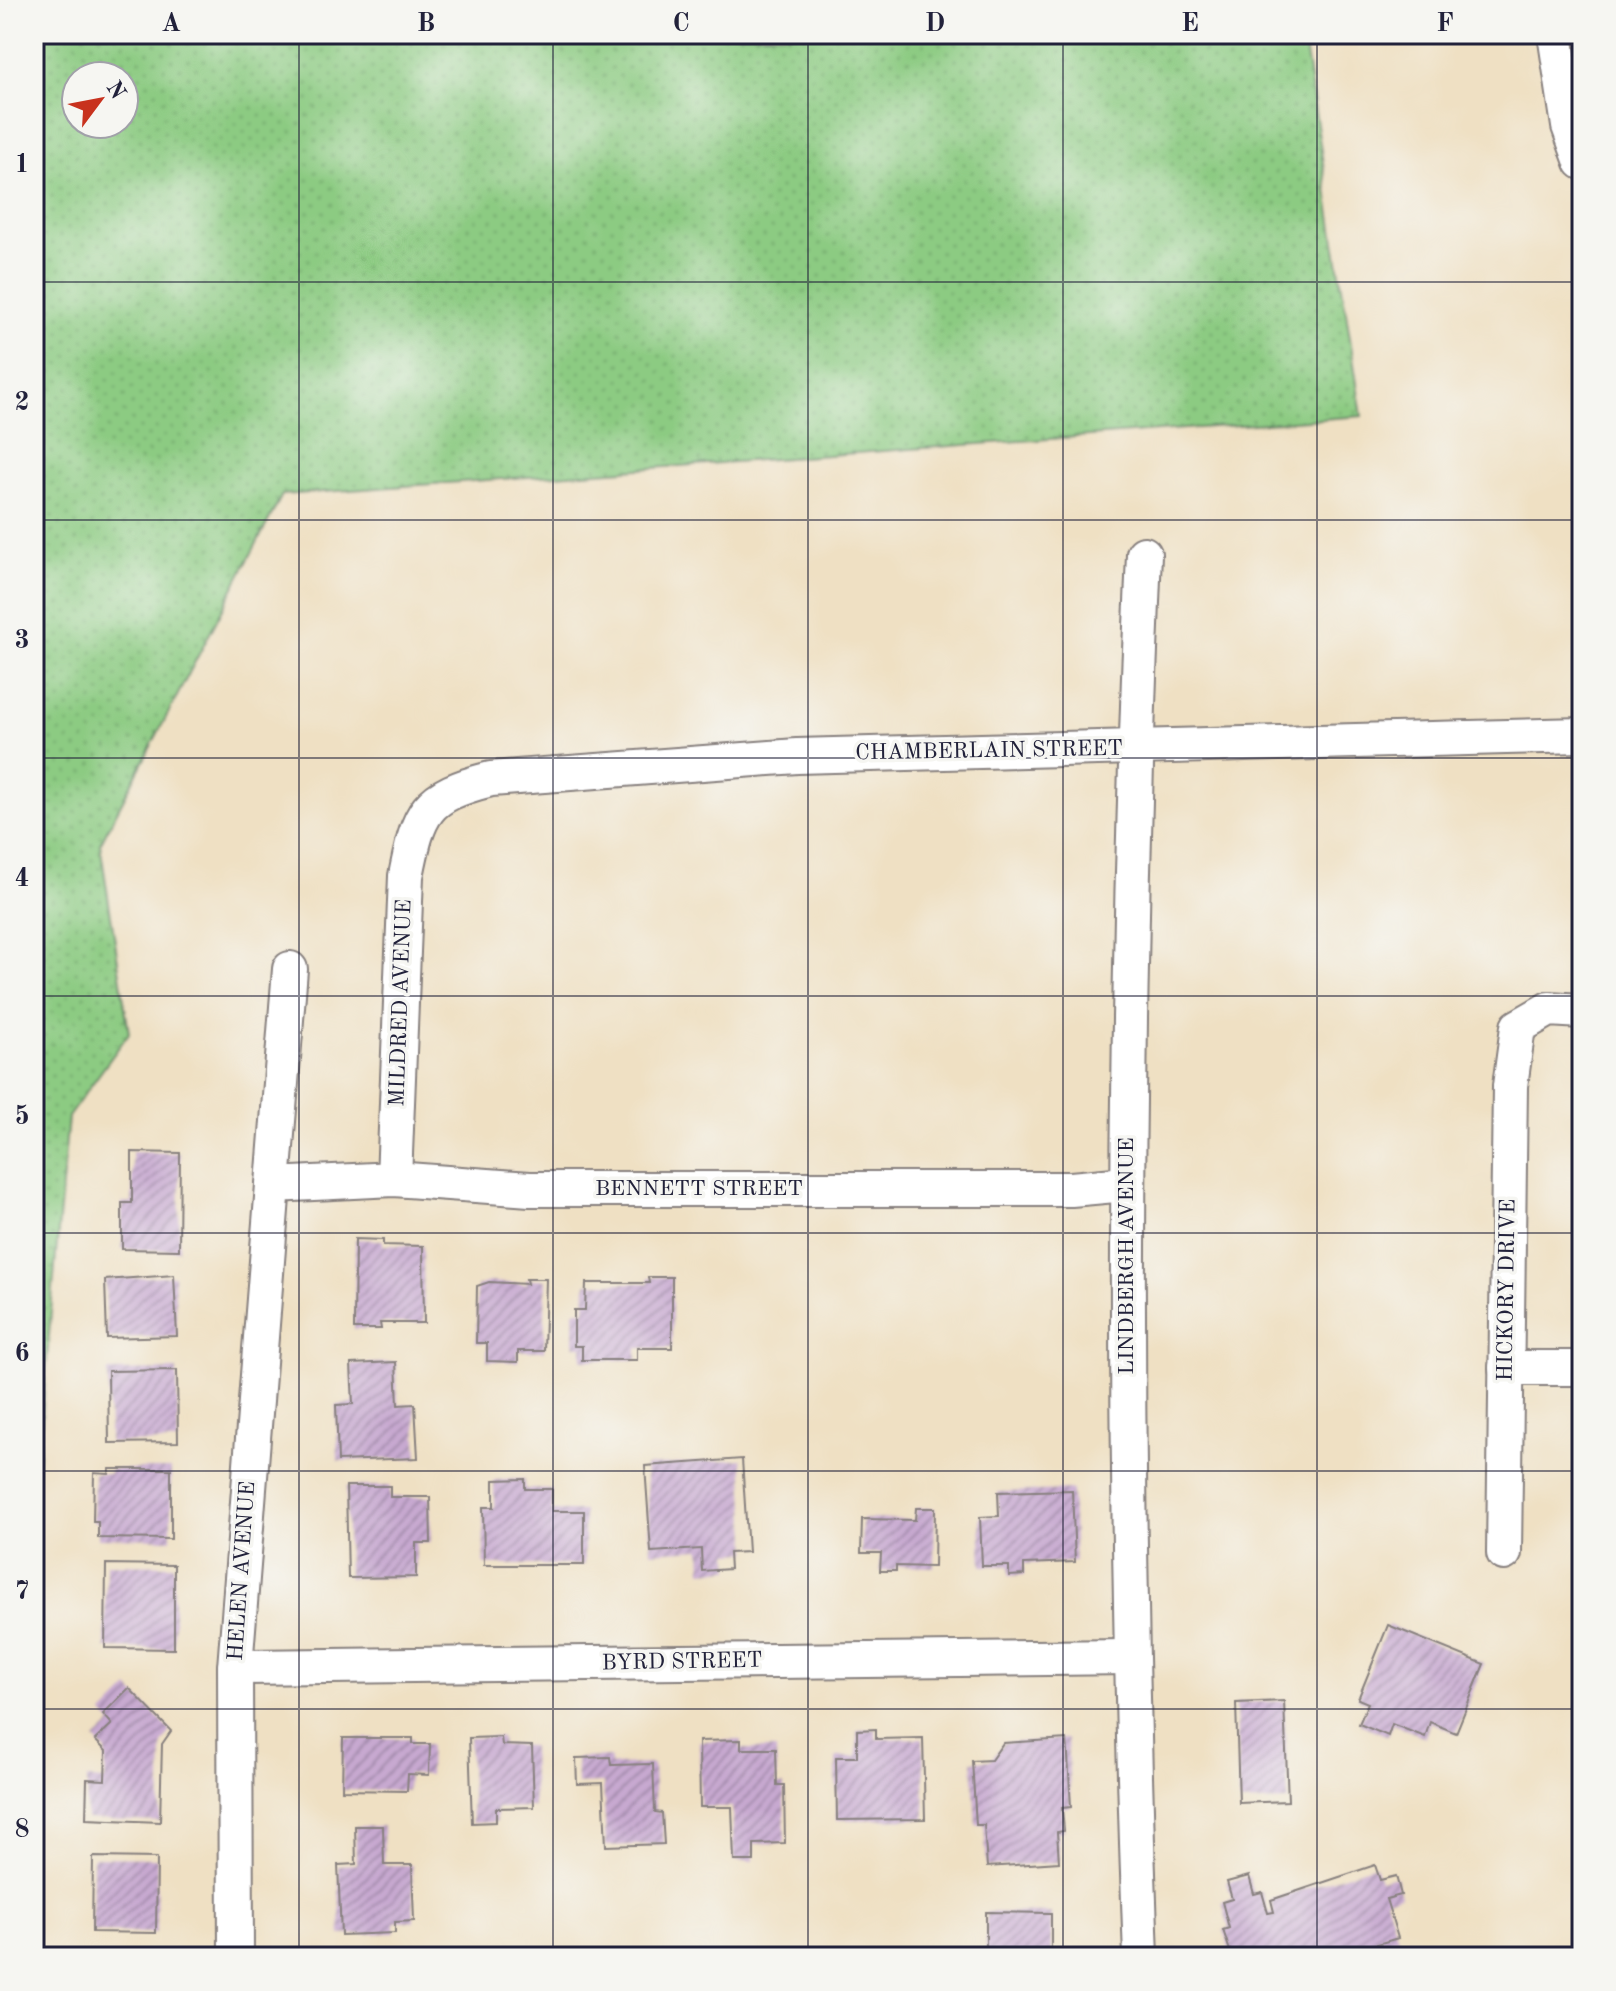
<svg xmlns="http://www.w3.org/2000/svg" width="1616" height="1991" font-family="'Old Standard TT',serif">
  <style>
    .grass { fill: url(#grass-dots); stroke: #57765e; stroke-width: 2; fill-rule: evenodd }
    .building { fill: url(#building-hatch) }
    .lines { fill: none; stroke-linecap: round; stroke-linejoin: round }
    .minor-casing { stroke: #88817f; stroke-width: 38 }
    .minor { stroke: #fff; stroke-width: 34 }
    .grid { fill: none; stroke: #22223b; stroke-width: 2; stroke-opacity: 0.55 }
    .labels { text-anchor: middle; dominant-baseline: central; stroke-width: 7; stroke-linejoin: round; paint-order: stroke }
    .street-label { font-size: 22px; fill: #22223b; stroke: #f6f6f2 }
    .neatline { fill: none; stroke: #22223b; stroke-width: 3 }
    .grid-label { font-size: 26px; text-anchor: middle; font-weight: bold; fill: #22223b }
  </style>
  <defs>
    <pattern id="grass-dots" width="8" height="8" patternUnits="userSpaceOnUse" patternTransform="scale(2)"><rect width="8" height="8" fill="#8ccb82"/><path d="M2 2h.1M6 6h.1" fill="none" stroke="#78ae71" stroke-width="1.8" stroke-linecap="round"/></pattern>
    <pattern id="building-hatch" width="6" height="6" patternUnits="userSpaceOnUse" patternTransform="scale(2)"><rect width="6" height="6" fill="#c7a9d0"/><path d="M-1 1l2-2M0 6l6-6M5 7l2-2" fill="none" stroke="#a189aa"/></pattern>
  </defs>
  <rect width="100%" height="100%" fill="#f6f6f2"/>
  <filter id="ink" filterUnits="userSpaceOnUse"><feTurbulence type="fractalNoise" baseFrequency=".0125" numOctaves="2"/><feDisplacementMap in="SourceGraphic" scale="16" xChannelSelector="R" yChannelSelector="G"/><feConvolveMatrix kernelMatrix="1 2 1 2 8 2 1 2 1" color-interpolation-filters="sRGB"/></filter>
  <filter id="wash" filterUnits="userSpaceOnUse"><feTurbulence type="fractalNoise" baseFrequency=".006" numOctaves="4" result="noise"/><feDisplacementMap in="SourceGraphic" scale="32" xChannelSelector="R" yChannelSelector="G"/><feGaussianBlur stdDeviation="1.8" result="paint"/><feColorMatrix in="noise" values="0 0 0 0 0 0 0 0 0 0 0 0 0 0 0 0 0 1.4 0 .05"/><feComposite in="paint" operator="in"/></filter>
  <g filter="url(#wash)">
    <rect width="100%" height="100%" fill="#efe0c3"/>
    <path class="grass" d="M 34,34 L 1303,34 L 1362,416 L 282,495 L 100,844 L 129,1033 L 68,1117 L 34,1507 ZM 76,76 L 124,76 L 124,124 L 76,124 Z"/>
    <g id="blocks">
      <g class="building">
        <path d="M 132,1152 L 180,1153 L 179,1250 L 122,1249 L 122,1203 L 132,1203 Z"/>
        <path d="M 355,1239 L 383,1240 L 383,1245 L 423,1246 L 424,1323 L 380,1323 L 381,1329 L 354,1329 Z"/>
        <path d="M 174,1275 L 177,1336 L 107,1338 L 105,1280 Z"/>
        <path d="M 648,1277 L 672,1277 L 672,1348 L 637,1348 L 637,1360 L 582,1360 L 582,1346 L 574,1346 L 574,1310 L 585,1310 L 586,1283 L 649,1283 Z"/>
        <path d="M 526,1279 L 546,1279 L 544,1351 L 518,1351 L 518,1362 L 487,1361 L 487,1343 L 476,1343 L 477,1286 L 489,1282 L 527,1284 Z"/>
        <path d="M 396,1362 L 398,1405 L 415,1404 L 418,1458 L 338,1461 L 336,1405 L 353,1404 L 351,1364 Z"/>
        <path d="M 177,1370 L 178,1442 L 109,1443 L 108,1371 Z"/>
        <path d="M 742,1459 L 748,1552 L 729,1553 L 730,1569 L 702,1571 L 701,1549 L 651,1552 L 645,1466 Z"/>
        <path d="M 110,1469 L 171,1469 L 171,1539 L 98,1538 L 98,1522 L 93,1522 L 94,1473 L 109,1474 Z"/>
        <path d="M 525,1479 L 525,1489 L 552,1489 L 552,1511 L 584,1511 L 584,1565 L 484,1565 L 483,1507 L 494,1507 L 494,1480 Z"/>
        <path d="M 346,1486 L 390,1486 L 390,1497 L 430,1497 L 431,1543 L 416,1543 L 416,1577 L 348,1578 Z"/>
        <path d="M 1072,1490 L 1075,1562 L 1024,1564 L 1024,1575 L 1009,1576 L 1009,1566 L 982,1566 L 980,1517 L 999,1516 L 998,1492 Z"/>
        <path d="M 916,1508 L 935,1508 L 934,1567 L 896,1566 L 896,1571 L 880,1571 L 881,1553 L 861,1553 L 862,1519 L 915,1520 Z"/>
        <path d="M 106,1564 L 174,1565 L 174,1649 L 105,1648 Z"/>
        <path d="M 1388,1625 L 1484,1664 L 1456,1733 L 1430,1722 L 1425,1737 L 1392,1724 L 1388,1736 L 1359,1724 L 1368,1703 L 1358,1699 Z"/>
        <path d="M 129,1688 L 171,1731 L 162,1744 L 160,1822 L 86,1819 L 87,1779 L 105,1780 L 106,1751 L 95,1740 L 112,1724 L 103,1714 Z"/>
        <path d="M 1284,1701 L 1288,1801 L 1239,1803 L 1236,1703 Z"/>
        <path d="M 876,1729 L 876,1739 L 923,1738 L 925,1819 L 837,1820 L 836,1757 L 857,1757 L 857,1730 Z"/>
        <path d="M 501,1737 L 502,1745 L 532,1746 L 534,1807 L 496,1808 L 496,1822 L 472,1823 L 469,1738 Z"/>
        <path d="M 343,1738 L 413,1738 L 413,1744 L 430,1744 L 429,1775 L 408,1774 L 407,1791 L 342,1790 Z"/>
        <path d="M 1067,1739 L 1071,1807 L 1062,1808 L 1064,1831 L 1057,1832 L 1059,1862 L 987,1867 L 984,1825 L 976,1825 L 972,1761 L 991,1760 L 1003,1743 Z"/>
        <path d="M 741,1740 L 741,1749 L 776,1749 L 777,1785 L 784,1785 L 785,1843 L 754,1844 L 754,1861 L 734,1861 L 732,1807 L 700,1807 L 699,1741 Z"/>
        <path d="M 610,1757 L 611,1765 L 653,1764 L 655,1812 L 662,1813 L 664,1844 L 606,1846 L 603,1783 L 577,1784 L 576,1758 Z"/>
        <path d="M 355,1826 L 383,1826 L 384,1865 L 412,1865 L 414,1921 L 395,1922 L 395,1933 L 341,1935 L 338,1865 L 356,1864 Z"/>
        <path d="M 93,1857 L 157,1858 L 156,1933 L 92,1932 Z"/>
        <path d="M 1375,1865 L 1380,1880 L 1396,1876 L 1401,1895 L 1386,1899 L 1398,1938 L 1333,1957 L 1232,1957 L 1223,1930 L 1229,1928 L 1222,1902 L 1232,1899 L 1227,1882 L 1249,1876 L 1254,1894 L 1262,1892 L 1268,1913 L 1274,1912 L 1271,1900 Z"/>
        <path d="M 986,1912 L 1051,1913 L 1051,1957 L 986,1957 Z"/>
      </g>
    </g>
  </g>
  <g filter="url(#ink)">
    <use href="#blocks" fill-opacity="0" stroke="#88817f" stroke-width="2"/>
    <g class="lines">
      <g class="minor-casing">
        <g id="minor">
          <path d="M 1555,34 L 1569,126 L 1582,162"/>
          <path d="M 394,1179 L 406,876 C 419,811 424,796 491,779 L 797,756 L 1582,735"/>
          <path d="M 273,1185 L 394,1179 L 530,1189 L 1071,1189 L 1126,1184"/>
          <path d="M 1506,1368 L 1582,1368"/>
          <path d="M 1504,1553 L 1510,1086 L 1518,1027 L 1549,1009 L 1582,1011"/>
          <path d="M 235,1667 L 1130,1657"/>
          <path d="M 236,1957 L 235,1667 L 290,969"/>
          <path d="M 1141,1957 C 1123,1489 1123,1022 1144,554"/>
        </g>
      </g>
      <use href="#minor" class="minor"/>
    </g>
  </g>
  <path class="grid" d="M 299,34 L 299,1957M 553,34 L 553,1957M 808,34 L 808,1957M 1063,34 L 1063,1957M 1317,34 L 1317,1957M 34,282 L 1582,282M 34,520 L 1582,520M 34,758 L 1582,758M 34,996 L 1582,996M 34,1233 L 1582,1233M 34,1471 L 1582,1471M 34,1709 L 1582,1709"/>
  <g class="labels">
    <g class="street-label">
      <text transform="translate(989 751) rotate(-1)">CHAMBERLAIN STREET</text>
      <text transform="translate(401 1003) rotate(-88)">MILDRED AVENUE</text>
      <text x="699" y="1189">BENNETT STREET</text>
      <text transform="translate(1127 1256) rotate(-90)">LINDBERGH AVENUE</text>
      <text transform="translate(1507 1290) rotate(-89)">HICKORY DRIVE</text>
      <text transform="translate(242 1571) rotate(-86)">HELEN AVENUE</text>
      <text transform="translate(682 1662) rotate(-1)">BYRD STREET</text>
    </g>
  </g>
  <rect width="1616" height="1991" fill="none" stroke="#f6f6f2" stroke-width="88"/>
  <g transform="translate(100 100) rotate(58)"><circle r="38" fill="#f6f6f2" stroke="#a1a1a9" stroke-width="2"/>
  <path d="M0-6L14 30L0 20L-14 30Z" fill="#c8321e"/>
  <text y="-12" font-size="22" font-weight="bold" text-anchor="middle" fill="#22223b">N</text>
  </g>
  <rect x="44" y="44" width="1528" height="1903" class="neatline"/>
  <g class="grid-label">
    <text x="171" y="31">A</text>
    <text x="426" y="31">B</text>
    <text x="681" y="31">C</text>
    <text x="935" y="31">D</text>
    <text x="1190" y="31">E</text>
    <text x="1445" y="31">F</text>
    <text x="22" y="172">1</text>
    <text x="22" y="410">2</text>
    <text x="22" y="648">3</text>
    <text x="22" y="886">4</text>
    <text x="22" y="1124">5</text>
    <text x="22" y="1361">6</text>
    <text x="22" y="1599">7</text>
    <text x="22" y="1837">8</text>
  </g>
</svg>
